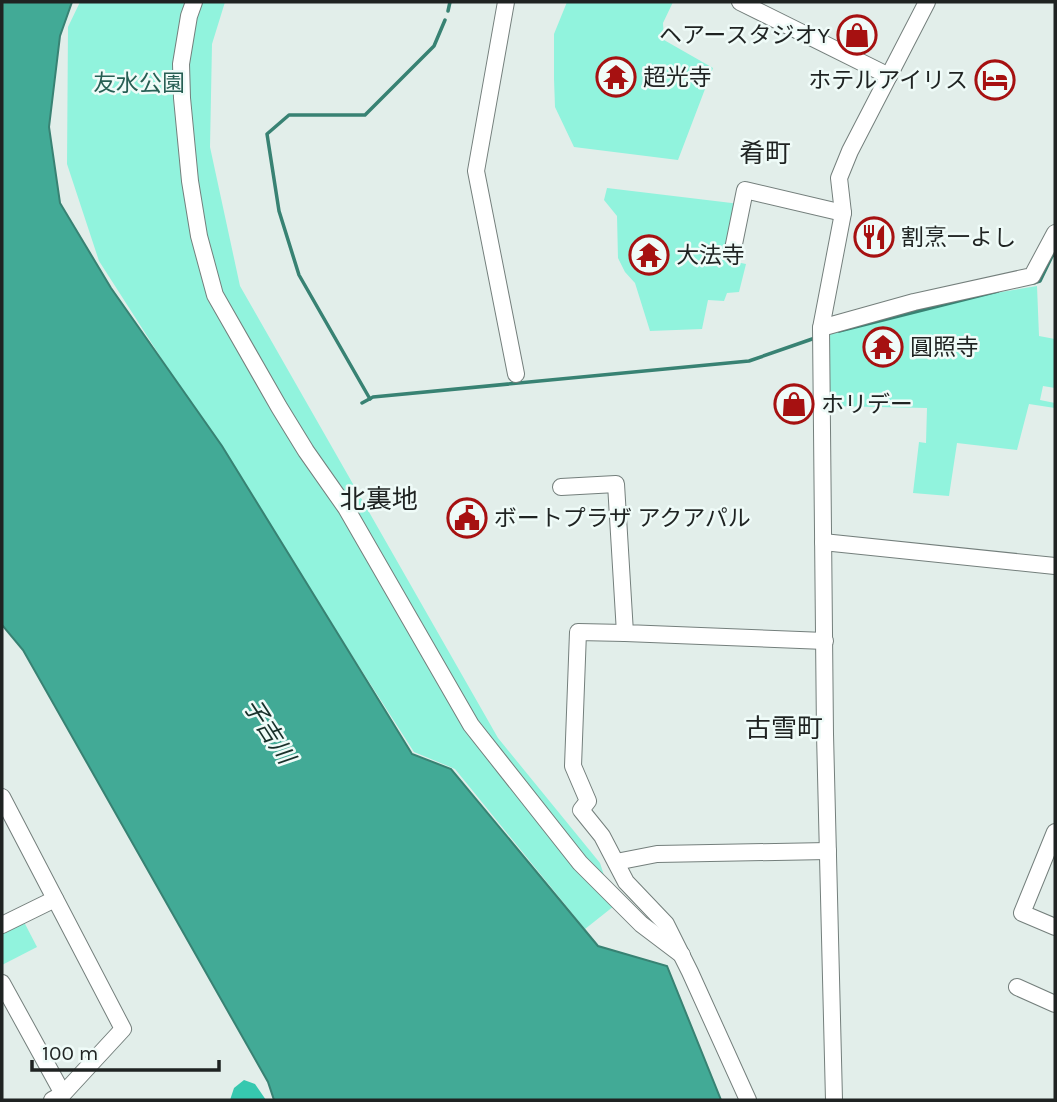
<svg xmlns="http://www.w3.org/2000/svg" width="1057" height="1102" font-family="Karla,'Noto Sans JP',sans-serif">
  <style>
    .green { fill: #91f3dd }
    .forest { fill: #36c8af }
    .water { fill: #42aa96; stroke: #388273; stroke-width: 2 }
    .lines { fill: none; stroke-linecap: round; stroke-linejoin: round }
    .stream { stroke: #388273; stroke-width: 3.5 }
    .minor-casing { stroke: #747f7c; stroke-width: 18 }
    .minor { stroke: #fff; stroke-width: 16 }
    .labels { text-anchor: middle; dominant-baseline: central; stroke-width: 5; stroke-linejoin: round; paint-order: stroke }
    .poi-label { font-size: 23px; fill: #1f2322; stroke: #effbf8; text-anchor: start }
    .park-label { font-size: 23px; fill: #275f54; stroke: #effbf8 }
    .water-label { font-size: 24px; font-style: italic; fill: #172f29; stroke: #effbf8 }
    .quarter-label { font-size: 26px; fill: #1f2322; stroke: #effbf8 }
  </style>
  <rect width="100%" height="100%" fill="#e2eeea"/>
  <g class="green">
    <path d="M 80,2 L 225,2 L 212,44 L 210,147 L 240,286 L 498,738 L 600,863 L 614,906 L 585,929 L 455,769 L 414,752 L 99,261 L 67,164 L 68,27 Z"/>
    <path d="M 567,2 L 673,2 L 663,23 L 664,40 L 713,68 L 678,160 L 574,147 L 555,107 L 554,79 L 554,34 Z"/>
    <path d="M 607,188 L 740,204 L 731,261 L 746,264 L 739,292 L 727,293 L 724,301 L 708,300 L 702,329 L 650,331 L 635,283 L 625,272 L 618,258 L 617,216 L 604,200 Z"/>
    <path d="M 1037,286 L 1039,336 L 1055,339 L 1055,388 L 1043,386 L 1040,400 L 1055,403 L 1055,408 L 1029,404 L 1017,450 L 957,443 L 949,496 L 913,493 L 919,442 L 926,443 L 927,408 L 828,406 L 830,331 L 928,304 Z"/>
    <path d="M 23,920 L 37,947 L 2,965 L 2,931 Z"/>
  </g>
  <path class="forest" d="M 244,1080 L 255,1084 L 266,1100 L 230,1100 L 234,1088 Z"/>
  <path class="water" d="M 2,2 L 72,2 L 60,36 L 49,127 L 60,203 L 111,288 L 222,446 L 412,754 L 451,769 L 598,946 L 667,966 L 721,1100 L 274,1100 L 268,1082 L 23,650 L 2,625 Z"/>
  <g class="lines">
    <g class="stream">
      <path d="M 448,11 L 450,2"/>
      <path d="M 1033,283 L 1040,281 L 1053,254 L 1055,256"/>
      <path d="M 839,331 L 998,291"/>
      <path d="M 370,399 L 299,275 L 279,211 L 267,134 L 289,115 L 365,115 L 434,46 L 445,20"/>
      <path d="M 362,403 L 373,397 L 749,361 L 815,338"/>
    </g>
    <g class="minor-casing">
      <g id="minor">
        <path d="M 194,2 L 189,16 L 181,64 L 182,98 L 190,181 L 199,236 L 215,295 L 279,407 L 306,451 L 346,508 L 471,725 L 580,863 L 641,924 L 682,955"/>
        <path d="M 506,2 L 476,171 L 516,374"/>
        <path d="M 740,2 L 889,76"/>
        <path d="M 732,254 L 745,190 L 843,213"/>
        <path d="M 821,328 L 914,302 L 1032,276 L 1055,233"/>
        <path d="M 561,487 L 616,484 L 625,633 L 825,641"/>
        <path d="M 823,542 L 1055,566"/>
        <path d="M 625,633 L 578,632 L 573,766 L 588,801 L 581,810 L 602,836 L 626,882 L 666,924 L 690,972 L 748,1100"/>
        <path d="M 2,797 L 123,1029 L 63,1094 L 52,1100"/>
        <path d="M 1055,832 L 1022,913 L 1055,927"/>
        <path d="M 616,862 L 657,854 L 828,851"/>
        <path d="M 2,925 L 55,899"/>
        <path d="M 2,983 L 63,1094"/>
        <path d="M 1017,987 L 1055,1004"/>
        <path d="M 834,1100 L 825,734 L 821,328 L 843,213 L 839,178 L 850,151 L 927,2"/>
      </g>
    </g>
    <use href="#minor" class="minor"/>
  </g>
  <defs>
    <g id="shop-ring" transform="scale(2.0125)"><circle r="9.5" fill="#effbf8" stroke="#a61111" stroke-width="1.5"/><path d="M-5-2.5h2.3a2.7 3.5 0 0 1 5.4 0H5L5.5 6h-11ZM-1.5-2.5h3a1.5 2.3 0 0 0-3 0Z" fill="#a61111"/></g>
    <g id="temple-ring" transform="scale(2.0125)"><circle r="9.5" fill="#effbf8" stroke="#a61111" stroke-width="1.5"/><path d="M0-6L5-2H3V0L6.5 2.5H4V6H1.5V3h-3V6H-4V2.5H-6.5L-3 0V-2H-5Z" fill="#a61111"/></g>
    <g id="hotel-ring" transform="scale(2.0125)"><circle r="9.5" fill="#effbf8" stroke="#a61111" stroke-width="1.5"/><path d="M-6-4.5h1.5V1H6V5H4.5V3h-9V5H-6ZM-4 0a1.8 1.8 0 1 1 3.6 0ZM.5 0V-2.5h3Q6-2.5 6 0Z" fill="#a61111"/></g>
    <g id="restaurant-ring" transform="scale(2.0125)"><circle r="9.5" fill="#effbf8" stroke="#a61111" stroke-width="1.5"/><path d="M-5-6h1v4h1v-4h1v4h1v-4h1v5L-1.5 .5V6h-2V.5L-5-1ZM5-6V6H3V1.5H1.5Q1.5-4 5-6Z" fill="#a61111"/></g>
    <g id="civic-ring" transform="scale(2.0125)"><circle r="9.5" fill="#effbf8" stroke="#a61111" stroke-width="1.5"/><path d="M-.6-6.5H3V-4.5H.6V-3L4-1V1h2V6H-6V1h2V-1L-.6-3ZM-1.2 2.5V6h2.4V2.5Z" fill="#a61111"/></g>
  </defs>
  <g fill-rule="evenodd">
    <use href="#shop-ring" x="857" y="35"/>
    <use href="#temple-ring" x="616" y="77"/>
    <use href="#hotel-ring" x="995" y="80"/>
    <use href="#restaurant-ring" x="874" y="237"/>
    <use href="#temple-ring" x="649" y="255"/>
    <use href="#temple-ring" x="883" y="347"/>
    <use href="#shop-ring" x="794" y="404"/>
    <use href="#civic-ring" x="467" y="518"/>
  </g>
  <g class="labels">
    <g class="poi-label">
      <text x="830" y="35" text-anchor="end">ヘアースタジオY</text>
      <text x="643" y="77">超光寺</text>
      <text x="968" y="80" text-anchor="end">ホテルアイリス</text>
      <text x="901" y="237">割烹一よし</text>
      <text x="676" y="255">大法寺</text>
      <text x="910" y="347">圓照寺</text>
      <text x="821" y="404">ホリデー</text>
      <text x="494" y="518">ボートプラザ アクアパル</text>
    </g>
    <g class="park-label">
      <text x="139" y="83">友水公園</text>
    </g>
    <g class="water-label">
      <text transform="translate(269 731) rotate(57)">子吉川</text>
    </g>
    <g class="quarter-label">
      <text x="765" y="153">肴町</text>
      <text x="379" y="499">北裏地</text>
      <text x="784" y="728">古雪町</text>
    </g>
  </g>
  <rect width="1057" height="1102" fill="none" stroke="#1f2322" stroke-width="7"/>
  <path d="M32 1060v10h187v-10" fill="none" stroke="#1f2322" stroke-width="3.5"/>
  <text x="42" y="1060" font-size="21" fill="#1f2322" stroke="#effbf8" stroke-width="5" paint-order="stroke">100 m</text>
</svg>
